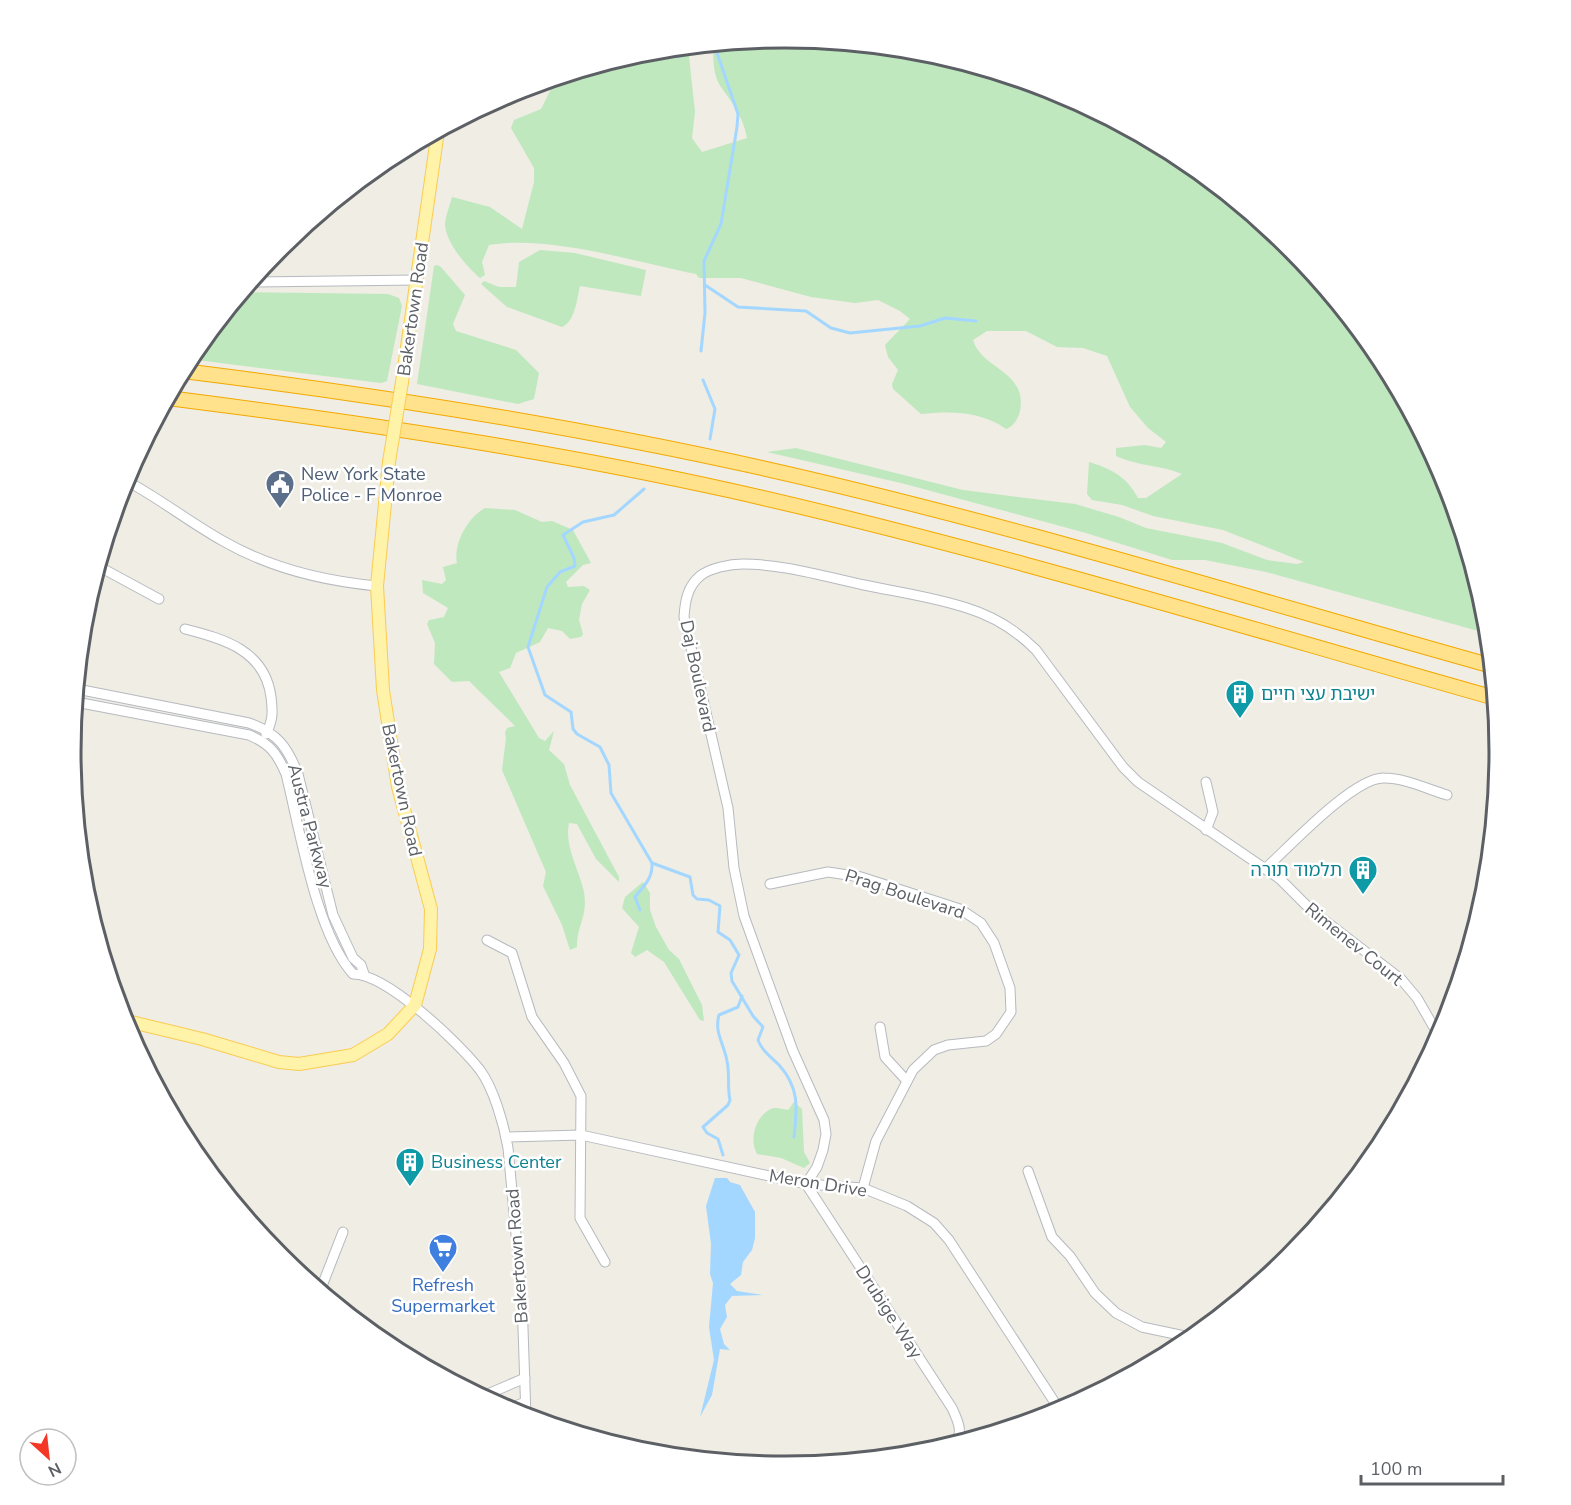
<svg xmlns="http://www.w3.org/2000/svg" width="1571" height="1505" font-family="'Nunito Sans','Noto Sans Hebrew',sans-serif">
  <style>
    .green { fill: #bfe8bf }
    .water { fill: #a4d7ff }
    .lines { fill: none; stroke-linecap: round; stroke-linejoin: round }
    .stream { stroke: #a4d7ff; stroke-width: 3 }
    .minor-casing { stroke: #b6babf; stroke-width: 11 }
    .major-casing { stroke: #facc52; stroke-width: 14 }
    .highway-casing { stroke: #f3a800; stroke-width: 16 }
    .minor { stroke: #fff; stroke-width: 9 }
    .major { stroke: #fff2a9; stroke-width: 12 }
    .highway { stroke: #ffe28b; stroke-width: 14 }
    .major-bridge-casing { stroke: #facc52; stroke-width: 14; stroke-linecap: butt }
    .major-bridge { stroke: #fff2a9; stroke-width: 12 }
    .labels { text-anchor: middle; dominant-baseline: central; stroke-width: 5; stroke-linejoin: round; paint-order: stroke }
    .street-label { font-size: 18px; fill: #5c6065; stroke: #fff }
    .service-label { font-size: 18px; fill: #4e5e75; stroke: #fff; text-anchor: start }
    .culture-label { font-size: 18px; fill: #0d838f; stroke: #fff; text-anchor: start }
    .shop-label { font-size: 18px; fill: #366cbe; stroke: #fff }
    .rim { fill: none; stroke: #5c6065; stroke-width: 3 }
  </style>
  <rect width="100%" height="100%" fill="#efede4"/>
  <g class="green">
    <path d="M 786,38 L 925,51 L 1059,92 L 1183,158 L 1291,247 L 1380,356 L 1446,479 L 1487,613 L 1489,634 L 1266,572 L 1205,560 L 1172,560 L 1086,533 L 905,484 L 767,452 L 796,448 L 963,490 L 1075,504 L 1119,517 L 1146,528 L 1222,543 L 1267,560 L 1297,564 L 1304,562 L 1223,530 L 1153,516 L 1122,505 L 1092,500 L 1087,494 L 1089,462 C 1112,469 1127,477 1138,498 L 1146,498 L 1182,474 C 1161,465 1137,466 1116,456 L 1116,448 L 1145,445 L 1161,448 L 1166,442 L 1148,428 L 1130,407 L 1107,356 L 1083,348 L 1057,347 L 1026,331 L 987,331 L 973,340 C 981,369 1028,371 1020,411 C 1018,419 1014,426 1006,429 C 981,411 950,411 921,414 L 893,389 L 892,384 L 898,370 L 888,357 L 885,345 L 910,319 L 900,311 L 878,300 L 855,303 L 811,297 L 741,278 L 699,278 L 696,274 C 635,262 550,235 489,245 L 482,262 L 485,275 L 480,278 C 467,267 446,243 445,225 C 445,217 450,205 452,197 L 490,207 L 522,229 L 534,182 L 534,168 L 511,128 L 514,120 L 541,109 L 556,79 L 646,51 L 688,47 L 695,112 L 692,138 L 702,152 L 747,138 C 743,116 733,104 721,87 C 713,77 713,57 713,45 Z"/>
    <path d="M 540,250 L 575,253 L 646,270 L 641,296 L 580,286 C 577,299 575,322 562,327 L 507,307 L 481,284 L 484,281 L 499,287 L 516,287 L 519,262 Z"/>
    <path d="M 437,265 L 441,267 L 465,295 L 453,324 L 456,331 L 516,350 L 539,373 L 534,399 L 518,404 L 417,384 L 434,266 Z"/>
    <path d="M 243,292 L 388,294 L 399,298 L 402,306 L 387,381 L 381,383 L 189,359 Z"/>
    <path d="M 485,508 L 515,510 L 542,522 L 552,521 L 573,530 L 591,563 L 583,565 L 566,582 L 568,587 L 584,586 L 590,590 L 582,604 L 579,620 L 583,634 L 581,637 L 570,639 L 562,631 L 548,628 L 540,642 L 516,653 L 510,668 L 499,672 L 539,738 L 545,741 L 554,731 L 549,750 L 564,764 L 570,785 L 619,877 L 619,882 L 596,859 L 577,824 L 569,823 C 564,846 579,869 584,892 C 588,917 577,924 577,947 L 570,950 L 562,925 L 543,886 L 546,872 L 502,770 L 506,738 L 505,733 L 507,728 L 515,726 L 469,681 L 452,682 L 434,664 L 435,643 L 427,624 L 429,620 L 444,617 L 448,608 L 423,593 L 422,580 L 442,584 L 446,580 L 443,567 L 457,563 C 453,544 468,517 485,508 Z"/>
    <path d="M 643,882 L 650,893 L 650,910 L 656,927 L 669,950 L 679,959 L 702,1005 L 704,1021 L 700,1020 L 664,962 L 647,950 L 635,957 L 631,953 L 639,927 L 622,908 L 625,897 Z"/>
    <path d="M 794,1102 L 802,1109 L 804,1152 L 810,1163 L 804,1168 L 781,1158 L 757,1154 C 749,1140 755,1118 769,1110 C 775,1106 781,1109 788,1110 Z"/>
  </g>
  <path class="water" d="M 715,1178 L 727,1178 L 730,1182 L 740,1185 L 755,1212 L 755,1238 L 752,1250 L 743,1262 L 741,1275 L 730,1284 L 737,1291 L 763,1295 L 732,1296 L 725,1305 L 727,1317 L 720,1329 L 724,1344 L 730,1350 L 720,1349 L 712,1395 L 700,1417 L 714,1360 L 709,1327 L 713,1283 L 710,1274 L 711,1244 L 706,1206 Z"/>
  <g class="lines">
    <g class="stream">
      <path d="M 672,49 L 678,57 L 710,45 L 716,50 L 738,114 L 737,127 L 721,224 L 704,261 L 705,313 L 701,351"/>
      <path d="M 705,285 L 738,307 L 806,311 L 831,328 L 850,333 L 920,326 L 945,318 L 976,321"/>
      <path d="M 703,380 L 715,409 L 710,439"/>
      <path d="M 644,489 L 614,515 L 583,522 L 563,535 L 574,558 L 575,566 L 560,572 L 547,587 L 528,647 L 545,695 L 571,712 L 573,729 L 577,734 L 600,747 L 609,765 L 611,793 L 652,863 L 690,877 L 693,895 L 697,899 L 709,900 L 720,906 L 718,932 L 730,940 L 739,955 L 731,973 L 732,981 L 753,1016 L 763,1027 L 758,1040 C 762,1051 771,1057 779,1065 C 800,1088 797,1109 794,1137"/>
      <path d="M 640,910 L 635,897 C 644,886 653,878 652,863"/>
      <path d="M 723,1155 L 718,1139 L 707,1133 L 703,1127 L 728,1105 L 730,1100 C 727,1087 730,1074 727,1061 C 724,1044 714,1032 719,1015 L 738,1007 L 742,996"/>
    </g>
    <g class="minor-casing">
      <g id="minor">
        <path d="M 251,282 L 417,280"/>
        <path d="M 125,480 C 159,498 189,522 223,541 C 270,568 324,581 377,586"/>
        <path d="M 98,566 L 159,599"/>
        <path d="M 185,629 C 225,639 265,651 271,697 C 273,712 273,720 266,734"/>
        <path d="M 77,689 L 249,723 C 277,733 287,746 298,774 L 333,915 L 353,958 L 361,965 L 364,974"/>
        <path d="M 76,702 L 249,735 C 270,744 277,753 286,774 C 300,830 316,933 353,974 C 387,974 459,1043 480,1070 C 494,1089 504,1125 508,1148 L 522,1299 L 526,1417"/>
        <path d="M 1206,782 L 1213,812 L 1206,830"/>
        <path d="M 1265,869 C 1289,847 1354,777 1384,778 C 1405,778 1427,789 1447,795"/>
        <path d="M 770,884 L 828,872 L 861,877 L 960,909 L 981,923 L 994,943 L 1010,988 L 1011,1012 L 996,1034 L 986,1041 L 948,1045 L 934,1050 L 913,1070 L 876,1141 L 863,1188"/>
        <path d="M 487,940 L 512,953 L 532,1017 L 564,1063 L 581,1096 L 580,1218 L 605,1262"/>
        <path d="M 880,1027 L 885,1057 L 907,1081"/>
        <path d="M 506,1137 L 581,1135 L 806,1184 L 863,1188 L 907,1206 L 934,1223 L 949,1240 L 1061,1412"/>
        <path d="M 1028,1171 L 1052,1237 L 1070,1256 L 1095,1293 L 1116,1313 L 1142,1327 L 1194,1338"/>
        <path d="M 806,1184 L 817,1167 L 823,1150 L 826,1134 L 824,1120 L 793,1051 L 744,916 L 734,868 L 728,808 L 684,617 C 685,602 687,587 700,576 C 710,568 730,564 743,564 C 783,564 826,577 864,585 C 898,592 934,597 967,608 C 993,616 1016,630 1036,650 L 1123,767 L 1138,782 L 1280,879 L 1310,909 L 1401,979 L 1417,998 L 1440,1038"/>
        <path d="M 806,1184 L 952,1408 C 958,1421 963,1431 956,1444"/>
        <path d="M 320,1291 L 343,1232"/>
        <path d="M 481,1397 L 525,1378"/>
        <path d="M 506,1410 L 525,1402"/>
      </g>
    </g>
    <g class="major-casing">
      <g id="major">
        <path d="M 402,382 L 438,131"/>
        <path d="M 123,1020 L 202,1039 L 279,1062 L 299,1064 L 353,1055 L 388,1034 L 415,1005 L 430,949 L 431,909 L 398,787 L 383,690 L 377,586 L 389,462"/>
      </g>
    </g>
    <g class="highway-casing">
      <g id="highway">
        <path d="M 183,371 C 377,395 570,425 762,468 C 1008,523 1249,598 1492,666"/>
        <path d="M 168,398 C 356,422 543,449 728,490 C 987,548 1240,626 1495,698"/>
      </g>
    </g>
    <use href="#minor" class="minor"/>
    <use href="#major" class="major"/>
    <use href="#highway" class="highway"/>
    <g class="major-bridge-casing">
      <path id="major-bridge" d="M 389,462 L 402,382"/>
    </g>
    <use href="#major-bridge" class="major-bridge"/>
  </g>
  <defs>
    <g id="civic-pin" transform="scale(1.5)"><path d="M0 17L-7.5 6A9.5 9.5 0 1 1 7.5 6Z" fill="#5c6f8a" stroke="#fff"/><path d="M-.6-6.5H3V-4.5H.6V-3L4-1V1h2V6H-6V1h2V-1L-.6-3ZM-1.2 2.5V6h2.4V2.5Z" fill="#fff"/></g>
    <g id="building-pin" transform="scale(1.5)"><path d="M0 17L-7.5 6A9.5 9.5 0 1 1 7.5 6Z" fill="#0f9aa8" stroke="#fff"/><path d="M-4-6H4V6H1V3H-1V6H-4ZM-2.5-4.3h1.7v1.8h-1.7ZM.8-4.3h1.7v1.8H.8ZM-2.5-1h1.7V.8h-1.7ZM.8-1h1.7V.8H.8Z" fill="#fff"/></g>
    <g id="supermarket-pin" transform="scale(1.5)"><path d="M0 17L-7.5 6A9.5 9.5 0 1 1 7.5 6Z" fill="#3f7fe0" stroke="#fff"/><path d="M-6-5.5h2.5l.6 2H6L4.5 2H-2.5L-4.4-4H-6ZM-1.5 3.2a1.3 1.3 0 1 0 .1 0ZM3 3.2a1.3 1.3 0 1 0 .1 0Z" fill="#fff"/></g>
  </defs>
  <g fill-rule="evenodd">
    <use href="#civic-pin" x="280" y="484"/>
    <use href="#building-pin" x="1240" y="694"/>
    <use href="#building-pin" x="1363" y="870"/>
    <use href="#building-pin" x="410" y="1162"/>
    <use href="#supermarket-pin" x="443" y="1248"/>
  </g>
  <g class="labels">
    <g class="street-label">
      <text transform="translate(413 309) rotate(-82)">Bakertown Road</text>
      <text transform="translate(698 676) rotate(78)">Daj Boulevard</text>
      <text transform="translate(402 790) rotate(78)">Bakertown Road</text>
      <text transform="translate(310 826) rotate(75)">Austra Parkway</text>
      <text transform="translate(905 894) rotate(18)">Prag Boulevard</text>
      <text transform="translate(1354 944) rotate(39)">Rimenev Court</text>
      <text transform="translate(818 1183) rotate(9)">Meron Drive</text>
      <text transform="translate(517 1256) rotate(-94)">Bakertown Road</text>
      <text transform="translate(889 1312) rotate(57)">Drubige Way</text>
    </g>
    <g class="service-label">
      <text x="301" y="474">New York State<tspan x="301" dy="21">Police - F Monroe</tspan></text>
    </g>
    <g class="culture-label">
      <text x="1261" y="694">ישיבת עצי חיים</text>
      <text x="1342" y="870" text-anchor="end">תלמוד תורה</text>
      <text x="431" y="1162">Business Center</text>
    </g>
    <g class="shop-label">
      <text x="443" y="1285">Refresh<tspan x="443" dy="21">Supermarket</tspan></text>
    </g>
  </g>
  <path d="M0 0H1571V1505H0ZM81 752a704 704 0 1 1 1408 0a704 704 0 1 1-1408 0Z" fill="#fff" fill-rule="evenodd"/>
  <path class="rim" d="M81 752a704 704 0 1 1 1408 0a704 704 0 1 1-1408 0Z"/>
  <g transform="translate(48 1457) rotate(153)"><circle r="28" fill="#ffffff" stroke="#bebfc1" stroke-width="1.5"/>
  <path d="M0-4.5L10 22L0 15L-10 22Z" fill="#f43625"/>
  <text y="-9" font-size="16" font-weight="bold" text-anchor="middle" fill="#5c6065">N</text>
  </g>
  <path d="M1361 1475v9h142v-9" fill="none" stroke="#5c6065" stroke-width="3"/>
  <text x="1370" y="1475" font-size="18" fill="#5c6065" stroke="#ffffff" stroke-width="4.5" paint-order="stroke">100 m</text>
</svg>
